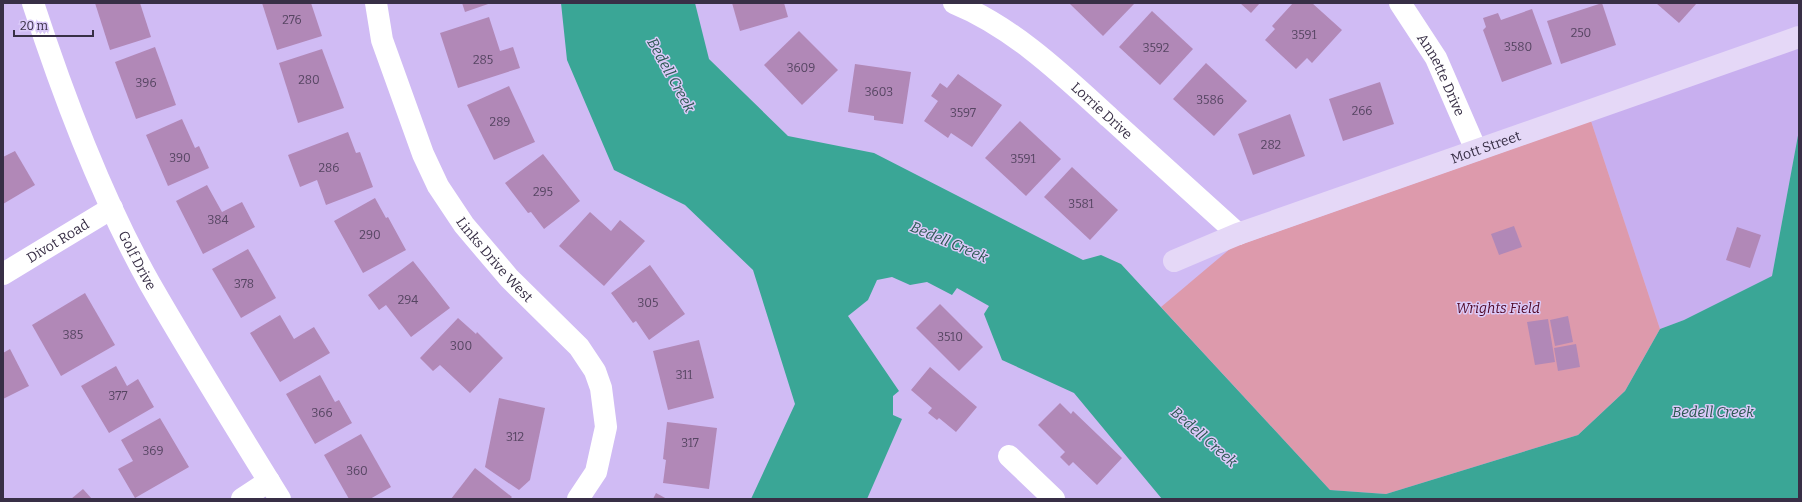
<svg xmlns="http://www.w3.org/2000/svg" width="1802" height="502" font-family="Bitter,serif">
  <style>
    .built { fill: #c8afef }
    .green { fill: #dd9aac }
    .water { fill: #3aa696 }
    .building { fill: #b188b7 }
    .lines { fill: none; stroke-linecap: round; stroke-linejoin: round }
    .street { stroke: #fff; stroke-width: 22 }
    .secondary { stroke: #e5d8f7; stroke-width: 22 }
    .labels { text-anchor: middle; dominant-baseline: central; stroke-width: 3; stroke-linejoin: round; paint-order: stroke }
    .number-label { font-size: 12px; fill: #564562 }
    .street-label { font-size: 14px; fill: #382f46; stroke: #dbcaf9 }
    .park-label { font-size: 14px; font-style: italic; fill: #500927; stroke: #dbcaf9 }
    .water-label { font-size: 15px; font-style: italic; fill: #2b5851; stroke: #dbcaf9 }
  </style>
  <rect width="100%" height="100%" fill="#d0bbf4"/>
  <path class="built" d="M 1799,47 L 1799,130 L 1772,276 L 1684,320 L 1660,329 L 1591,121 Z"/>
  <path class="green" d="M 1591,121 L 1660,329 L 1625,391 L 1578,435 L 1386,494 L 1330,490 L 1161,307 L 1231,248 Z"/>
  <path class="water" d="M 561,3 L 695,3 L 709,59 L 788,136 L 874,153 L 1083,260 L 1101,255 L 1121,264 L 1330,490 L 1386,494 L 1578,435 L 1625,391 L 1660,329 L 1684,320 L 1772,276 L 1799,130 L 1799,499 L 1162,499 L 1074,393 L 1002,360 L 984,314 L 989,306 L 957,288 L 952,295 L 927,282 L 910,285 L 892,277 L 877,280 L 868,300 L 848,316 L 899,391 L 893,396 L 893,415 L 902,419 L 867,499 L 751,499 L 795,404 L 753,270 L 685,205 L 614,170 L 567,60 Z"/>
  <g class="building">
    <path d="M 95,3 L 140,3 L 151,37 L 110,50 Z"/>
    <path d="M 262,3 L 311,3 L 322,36 L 277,50 Z"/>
    <path d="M 462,3 L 491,3 L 465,12 Z"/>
    <path d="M 732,3 L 784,3 L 788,17 L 740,31 Z"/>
    <path d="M 1069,3 L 1135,3 L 1103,36 Z"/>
    <path d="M 1240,3 L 1260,3 L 1251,13 Z"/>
    <path d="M 1293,3 L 1312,3 L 1342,30 L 1312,63 L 1307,58 L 1296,69 L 1265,40 L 1275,29 L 1272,26 Z"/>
    <path d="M 1602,3 L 1616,45 L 1561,64 L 1547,21 Z"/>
    <path d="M 1656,3 L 1697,3 L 1679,23 Z"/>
    <path d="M 1532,9 L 1552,64 L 1502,82 L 1483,30 L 1486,27 L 1483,18 L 1498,13 L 1501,20 Z"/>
    <path d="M 1152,11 L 1193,49 L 1160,85 L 1119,47 Z"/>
    <path d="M 489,17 L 500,51 L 513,47 L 520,68 L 458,88 L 440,33 Z"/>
    <path d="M 799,31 L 838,70 L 802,105 L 764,65 Z"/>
    <path d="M 155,47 L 176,105 L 136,119 L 115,62 Z"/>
    <path d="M 322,49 L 344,108 L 298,123 L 279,63 Z"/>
    <path d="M 1206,63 L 1247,101 L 1214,136 L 1173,99 Z"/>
    <path d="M 855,64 L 911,72 L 903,124 L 874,120 L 874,116 L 848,112 Z"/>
    <path d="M 958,74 L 1002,105 L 972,147 L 951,133 L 948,138 L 924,121 L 938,101 L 931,96 L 940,83 L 947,88 Z"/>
    <path d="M 1380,82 L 1394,124 L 1343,141 L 1329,99 Z"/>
    <path d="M 509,86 L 535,142 L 494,160 L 467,105 Z"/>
    <path d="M 1290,114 L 1305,156 L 1253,175 L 1238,134 Z"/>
    <path d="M 182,119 L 195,148 L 199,146 L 209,168 L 168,186 L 146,135 Z"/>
    <path d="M 1020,121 L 1061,159 L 1026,196 L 985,158 Z"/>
    <path d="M 348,132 L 356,153 L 360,152 L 373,187 L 326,205 L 317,180 L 300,187 L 288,155 Z"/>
    <path d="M 15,151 L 35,185 L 3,204 L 3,157 Z"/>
    <path d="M 543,154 L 580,201 L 544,229 L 531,212 L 528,213 L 505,183 Z"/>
    <path d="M 1072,167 L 1118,210 L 1090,240 L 1044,197 Z"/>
    <path d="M 207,185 L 222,212 L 242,202 L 255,227 L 203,254 L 176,201 Z"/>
    <path d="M 375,198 L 386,218 L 388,217 L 406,250 L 363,273 L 334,221 Z"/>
    <path d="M 590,212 L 611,231 L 620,220 L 645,241 L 604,286 L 559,246 Z"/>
    <path d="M 1514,226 L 1522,247 L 1499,255 L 1491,234 Z"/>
    <path d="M 1737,227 L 1761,235 L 1750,268 L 1726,260 Z"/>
    <path d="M 248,249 L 276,298 L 241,318 L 212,269 Z"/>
    <path d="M 413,261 L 450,308 L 411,337 L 386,305 L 379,310 L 368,295 Z"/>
    <path d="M 650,265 L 685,314 L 649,340 L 636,321 L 633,323 L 611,293 Z"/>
    <path d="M 85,293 L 115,345 L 61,376 L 32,325 Z"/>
    <path d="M 940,304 L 983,347 L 959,371 L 916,328 Z"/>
    <path d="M 280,315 L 294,339 L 314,327 L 330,353 L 280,382 L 250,333 Z"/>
    <path d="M 1568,316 L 1573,342 L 1555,346 L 1550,320 Z"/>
    <path d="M 458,318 L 476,334 L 477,332 L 503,358 L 470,393 L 440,365 L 433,371 L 420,358 Z"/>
    <path d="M 1548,319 L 1555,362 L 1535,365 L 1527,322 Z"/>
    <path d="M 699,340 L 714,398 L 668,410 L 653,351 Z"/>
    <path d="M 1576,344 L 1580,367 L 1558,371 L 1554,348 Z"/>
    <path d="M 10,349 L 29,386 L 3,399 L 3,353 Z"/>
    <path d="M 116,366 L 127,386 L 138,379 L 154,407 L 109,433 L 81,386 Z"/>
    <path d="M 930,367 L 977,407 L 956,432 L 939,418 L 937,420 L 928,413 L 932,408 L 911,390 Z"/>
    <path d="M 320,375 L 335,402 L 339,400 L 352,423 L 315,444 L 286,394 Z"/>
    <path d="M 499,398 L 545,408 L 530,480 L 519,490 L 485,467 Z"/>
    <path d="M 1060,403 L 1071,414 L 1073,411 L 1122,458 L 1097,485 L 1073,462 L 1069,466 L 1060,457 L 1065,452 L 1038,425 Z"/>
    <path d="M 160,418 L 189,467 L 135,498 L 118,469 L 133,461 L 121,440 Z"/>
    <path d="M 667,422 L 717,428 L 709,489 L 663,483 L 666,460 L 663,459 Z"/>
    <path d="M 361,434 L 391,487 L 370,499 L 349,499 L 324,455 Z"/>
    <path d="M 475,468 L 512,497 L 510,499 L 451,499 Z"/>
    <path d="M 83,489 L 92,499 L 71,499 Z"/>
    <path d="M 656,493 L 667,499 L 653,499 Z"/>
  </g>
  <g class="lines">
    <g class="street">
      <path id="s1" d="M 33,3 C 64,98 101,197 150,284 C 192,357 236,428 280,499"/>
      <path id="s2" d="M 376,3 L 382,40 L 423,154 L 438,186 L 464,225 L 509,278 L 579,347 L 595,371 L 601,388 L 606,427 L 596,472 L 578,499"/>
      <path id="s3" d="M 954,3 C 1013,27 1063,75 1110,118 C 1152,156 1195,195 1238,234"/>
      <path id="s4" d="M 1400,3 L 1436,58 L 1476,150"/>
      <path id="s5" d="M 3,274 L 112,208"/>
      <path d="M 1009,456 L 1054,499"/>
      <path d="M 242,499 L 269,481"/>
    </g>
    <path class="secondary" id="s6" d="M 1174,261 L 1238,234 L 1799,37"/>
  </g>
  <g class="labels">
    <g class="number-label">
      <text x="292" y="20">276</text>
      <text x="1581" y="33">250</text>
      <text x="1304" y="35">3591</text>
      <text x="1518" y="47">3580</text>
      <text x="1156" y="48">3592</text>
      <text x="483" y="60">285</text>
      <text x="801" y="68">3609</text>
      <text x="309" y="80">280</text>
      <text x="146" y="83">396</text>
      <text x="879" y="92">3603</text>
      <text x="1210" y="100">3586</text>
      <text x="1362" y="111">266</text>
      <text x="963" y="113">3597</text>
      <text x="500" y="122">289</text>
      <text x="1271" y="145">282</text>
      <text x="180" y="158">390</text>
      <text x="1023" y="159">3591</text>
      <text x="329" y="168">286</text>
      <text x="543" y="192">295</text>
      <text x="1081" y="204">3581</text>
      <text x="218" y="220">384</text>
      <text x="370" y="235">290</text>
      <text x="244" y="284">378</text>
      <text x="408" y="300">294</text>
      <text x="648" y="303">305</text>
      <text x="73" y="335">385</text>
      <text x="950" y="337">3510</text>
      <text x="461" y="346">300</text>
      <text x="684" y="375">311</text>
      <text x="118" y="396">377</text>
      <text x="322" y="413">366</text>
      <text x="515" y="437">312</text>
      <text x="690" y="443">317</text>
      <text x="153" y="451">369</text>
      <text x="357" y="471">360</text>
    </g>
    <g class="street-label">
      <text stroke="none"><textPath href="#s4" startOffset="83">Annette Drive</textPath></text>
      <text stroke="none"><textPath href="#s3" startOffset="184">Lorrie Drive</textPath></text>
      <text stroke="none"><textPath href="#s6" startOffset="332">Mott Street</textPath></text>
      <text stroke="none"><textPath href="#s5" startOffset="64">Divot Road</textPath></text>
      <text stroke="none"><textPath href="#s2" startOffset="287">Links Drive West</textPath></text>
      <text stroke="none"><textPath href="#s1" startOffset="278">Golf Drive</textPath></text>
    </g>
    <g class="park-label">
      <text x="1498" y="308">Wrights Field</text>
    </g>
    <g class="water-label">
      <text transform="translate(671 75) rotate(61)">Bedell Creek</text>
      <text transform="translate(949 242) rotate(23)">Bedell Creek</text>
      <text x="1713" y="412">Bedell Creek</text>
      <text transform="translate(1204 437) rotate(41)">Bedell Creek</text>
    </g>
  </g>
  <rect width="1802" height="502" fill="none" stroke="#382f46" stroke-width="8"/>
  <path d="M14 30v6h79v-6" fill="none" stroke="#382f46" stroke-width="2"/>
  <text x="20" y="30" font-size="12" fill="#382f46" stroke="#dbcaf9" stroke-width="3" paint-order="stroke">20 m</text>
</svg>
